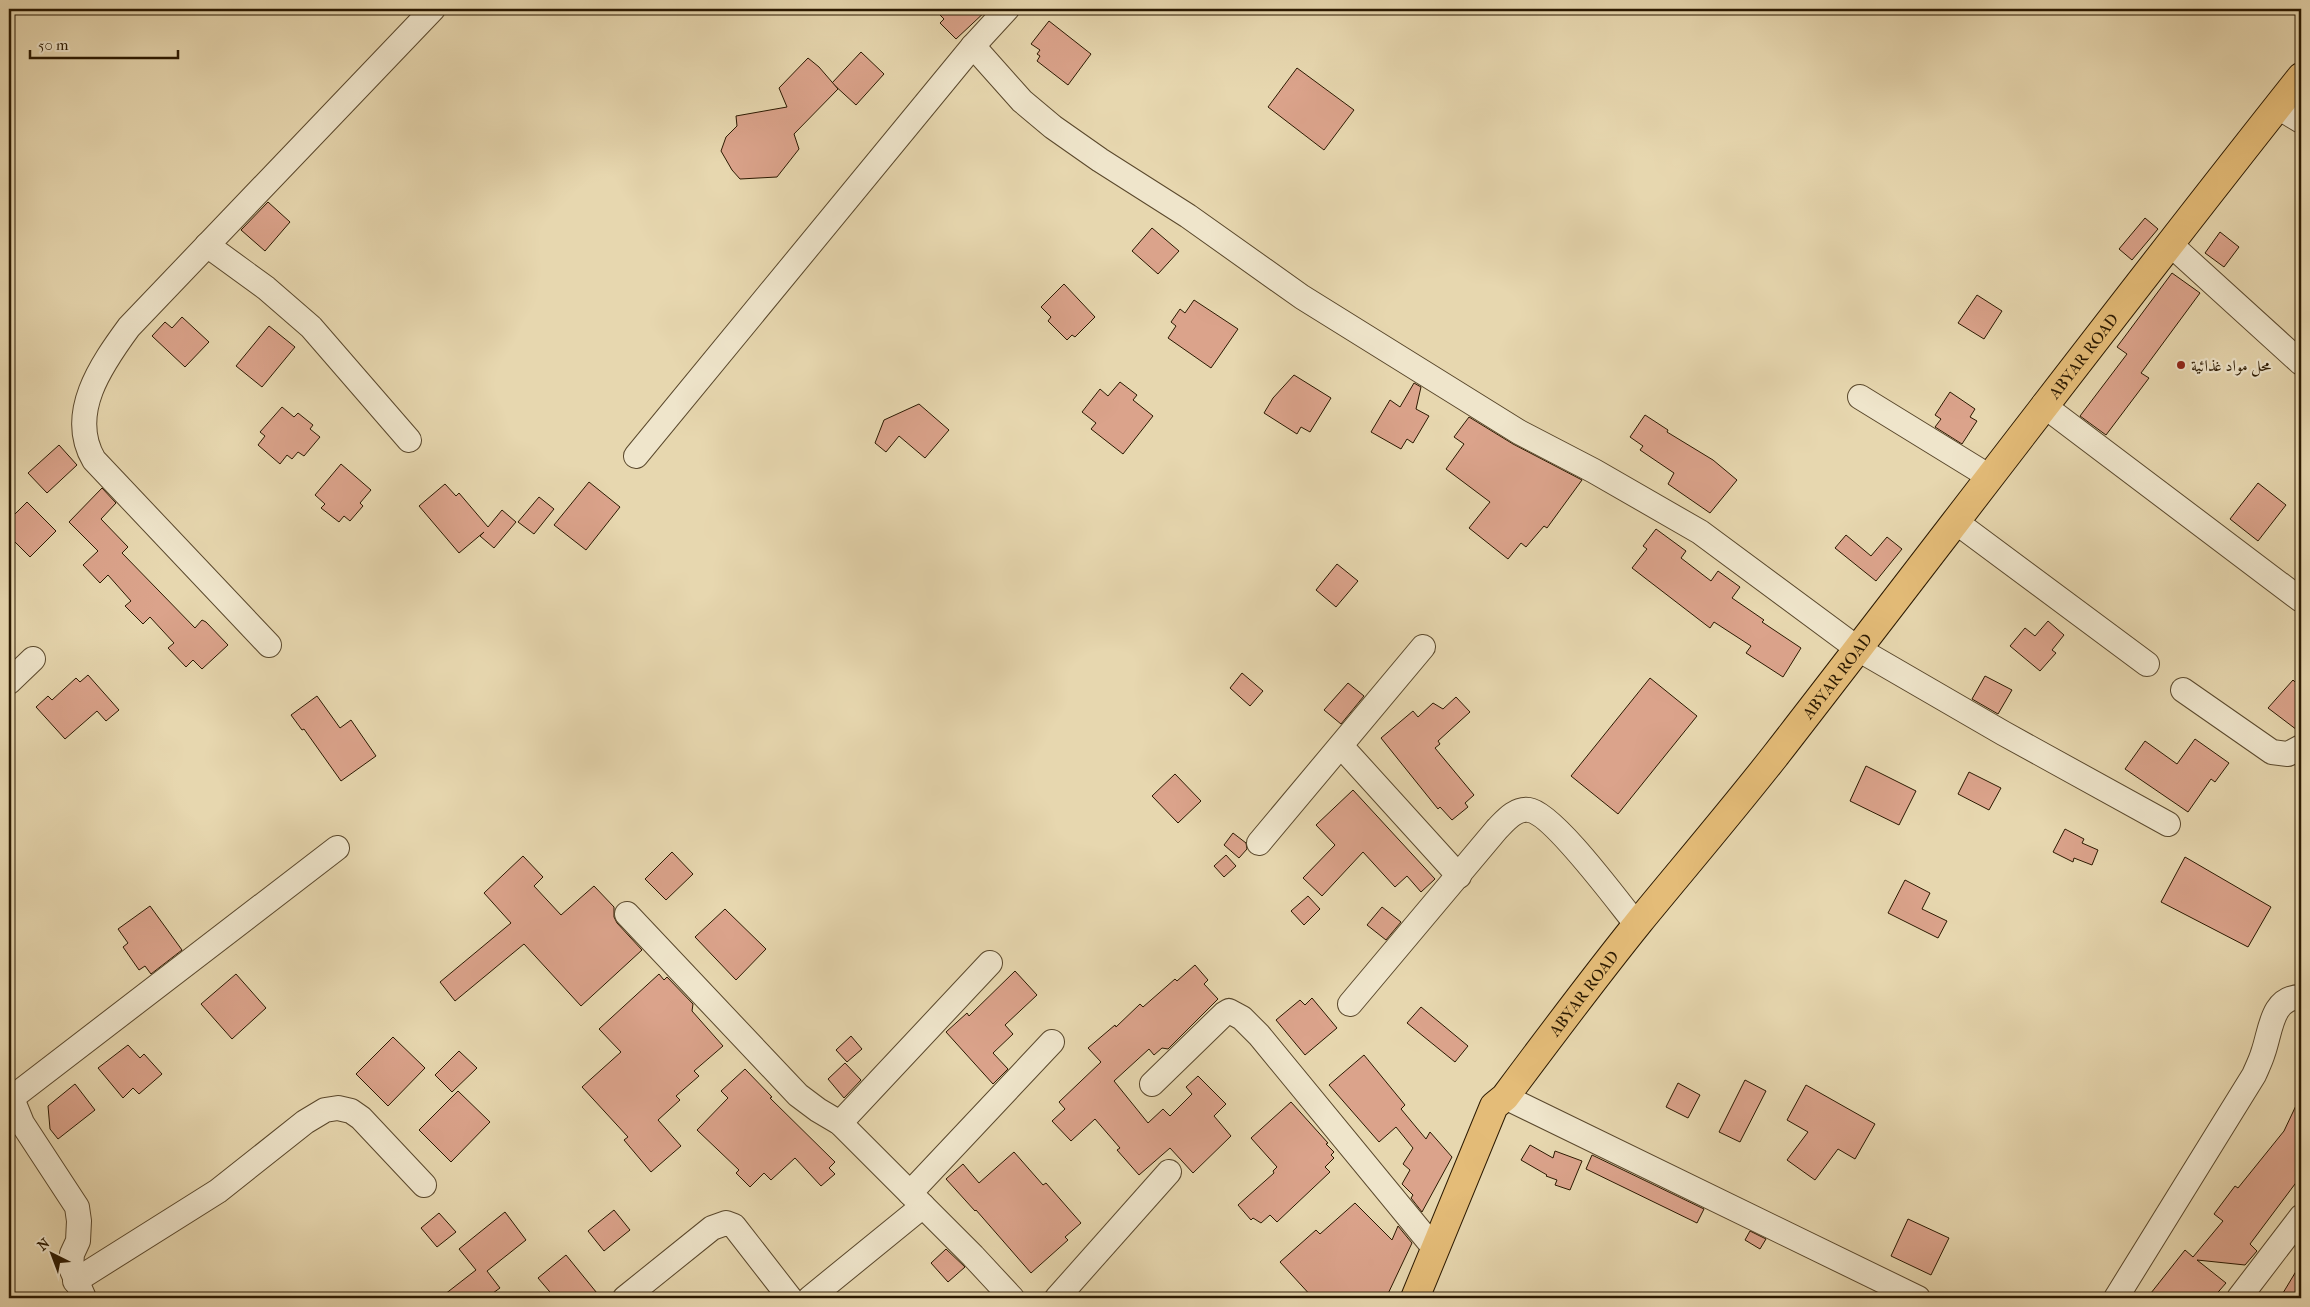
<svg xmlns="http://www.w3.org/2000/svg" width="2310" height="1307" font-family="'IM FELL French Canon',Amiri,serif">
  <style>
    .building { fill: #dba38b; stroke: #2b1901 }
    .lines { fill: none; stroke-linecap: round; stroke-linejoin: round }
    .minor-casing { stroke: #5a482c; stroke-width: 26 }
    .major-casing { stroke: #2b1901; stroke-width: 30 }
    .minor { stroke: #efe5cb; stroke-width: 24 }
    .major { stroke: #e4bc78; stroke-width: 28 }
    .poi-dot { fill: #8f2418; stroke: #efe5cb; stroke-width: 2 }
    .labels { text-anchor: middle; dominant-baseline: central; stroke-width: 4.5; stroke-linejoin: round; paint-order: stroke }
    .street-label { font-size: 16px; fill: #2b1901; stroke: #efe5cb }
    .poi-label { font-size: 16px; fill: #2b1901; stroke: #efe5cb; text-anchor: start }
  </style>
  <rect width="100%" height="100%" fill="#e7d7af"/>
  <filter id="stains"><feTurbulence type="fractalNoise" baseFrequency=".004" numOctaves="4"/><feColorMatrix values="0 0 0 0 .2 0 0 0 0 .09 0 0 0 0 .02 0 0 0 .5 -.17"/></filter>
  <radialGradient id="worn" r=".72"><stop offset=".6" stop-color="#630" stop-opacity="0"/><stop offset="1" stop-color="#630" stop-opacity=".3"/></radialGradient>
  <g class="building">
    <path d="M 934,9 L 988,9 L 956,39 L 940,23 L 944,19 Z"/>
    <path d="M 1049,21 L 1091,54 L 1068,85 L 1037,61 L 1040,56 L 1037,54 L 1040,50 L 1031,44 Z"/>
    <path d="M 861,52 L 884,74 L 856,105 L 832,83 Z"/>
    <path d="M 808,58 L 819,67 L 838,89 L 794,134 L 799,149 L 777,177 L 740,179 L 732,170 L 721,151 L 726,137 L 737,126 L 736,116 L 787,107 L 779,88 Z"/>
    <path d="M 1297,68 L 1354,110 L 1324,150 L 1268,107 Z"/>
    <path d="M 268,202 L 290,222 L 265,251 L 241,230 Z"/>
    <path d="M 2145,218 L 2158,229 L 2132,260 L 2119,249 Z"/>
    <path d="M 1152,228 L 1179,251 L 1158,274 L 1132,251 Z"/>
    <path d="M 2220,232 L 2239,247 L 2224,267 L 2205,253 Z"/>
    <path d="M 2172,273 L 2200,293 L 2141,373 L 2149,378 L 2106,435 L 2080,416 L 2127,354 L 2117,347 Z"/>
    <path d="M 1064,284 L 1095,317 L 1075,337 L 1072,335 L 1067,340 L 1048,321 L 1051,317 L 1041,307 Z"/>
    <path d="M 1977,295 L 2002,311 L 1984,339 L 1958,323 Z"/>
    <path d="M 1194,300 L 1238,329 L 1211,368 L 1168,338 L 1176,326 L 1171,322 L 1180,309 L 1185,313 Z"/>
    <path d="M 182,317 L 209,342 L 185,367 L 152,336 L 165,322 L 172,328 Z"/>
    <path d="M 269,326 L 295,347 L 262,387 L 236,366 Z"/>
    <path d="M 1294,375 L 1331,398 L 1310,432 L 1301,427 L 1297,434 L 1264,413 L 1273,398 Z"/>
    <path d="M 1120,382 L 1137,395 L 1133,400 L 1153,416 L 1123,454 L 1091,429 L 1096,423 L 1082,412 L 1100,389 L 1108,396 Z"/>
    <path d="M 1414,383 L 1421,387 L 1416,409 L 1429,416 L 1413,443 L 1407,439 L 1401,449 L 1371,432 L 1390,400 L 1400,407 Z"/>
    <path d="M 1950,392 L 1975,409 L 1970,417 L 1977,421 L 1962,444 L 1935,427 L 1941,419 L 1935,415 Z"/>
    <path d="M 919,404 L 949,430 L 925,458 L 899,436 L 886,452 L 875,443 L 884,420 Z"/>
    <path d="M 282,407 L 294,417 L 298,413 L 313,425 L 310,429 L 320,437 L 304,456 L 298,452 L 292,459 L 287,455 L 280,464 L 258,445 L 265,436 L 260,432 Z"/>
    <path d="M 1645,415 L 1668,430 L 1667,432 L 1713,460 L 1737,480 L 1710,513 L 1668,484 L 1674,473 L 1640,450 L 1643,446 L 1630,437 Z"/>
    <path d="M 1469,417 L 1513,444 L 1582,480 L 1547,528 L 1544,526 L 1526,547 L 1521,543 L 1508,559 L 1469,528 L 1490,502 L 1446,469 L 1464,444 L 1454,437 Z"/>
    <path d="M 59,445 L 77,465 L 47,493 L 28,473 Z"/>
    <path d="M 341,464 L 371,490 L 360,503 L 363,506 L 350,521 L 344,516 L 339,522 L 321,508 L 325,504 L 315,495 Z"/>
    <path d="M 589,482 L 620,507 L 586,550 L 554,525 Z"/>
    <path d="M 2258,483 L 2286,505 L 2258,541 L 2230,519 Z"/>
    <path d="M 445,484 L 456,496 L 459,493 L 488,527 L 502,510 L 516,522 L 494,548 L 480,536 L 484,532 L 459,553 L 419,506 Z"/>
    <path d="M 102,488 L 116,503 L 101,519 L 128,547 L 122,553 L 195,628 L 202,620 L 206,622 L 228,645 L 202,669 L 193,660 L 186,667 L 168,648 L 174,643 L 150,617 L 143,624 L 125,606 L 131,601 L 108,575 L 100,583 L 83,565 L 98,551 L 69,522 Z"/>
    <path d="M 539,497 L 554,509 L 534,534 L 518,522 Z"/>
    <path d="M 27,502 L 56,531 L 30,557 L 9,536 L 9,520 Z"/>
    <path d="M 1656,529 L 1686,551 L 1681,558 L 1711,581 L 1718,571 L 1740,587 L 1732,598 L 1764,620 L 1762,622 L 1801,648 L 1783,677 L 1746,653 L 1751,646 L 1714,622 L 1710,628 L 1632,568 L 1647,549 L 1643,546 Z"/>
    <path d="M 1846,535 L 1871,556 L 1887,537 L 1902,549 L 1876,581 L 1835,548 Z"/>
    <path d="M 1337,564 L 1358,581 L 1336,607 L 1316,590 Z"/>
    <path d="M 2048,621 L 2064,635 L 2052,650 L 2056,653 L 2040,671 L 2010,646 L 2025,628 L 2035,636 Z"/>
    <path d="M 1242,673 L 1263,691 L 1250,706 L 1230,688 Z"/>
    <path d="M 88,675 L 119,710 L 106,721 L 97,711 L 65,739 L 36,707 L 48,696 L 52,700 L 76,678 L 80,682 Z"/>
    <path d="M 1985,676 L 2012,690 L 1998,714 L 1972,699 Z"/>
    <path d="M 1650,678 L 1697,716 L 1618,814 L 1571,776 Z"/>
    <path d="M 2293,680 L 2301,688 L 2301,733 L 2268,708 Z"/>
    <path d="M 1348,683 L 1364,696 L 1341,724 L 1324,710 Z"/>
    <path d="M 317,696 L 340,728 L 351,720 L 376,756 L 341,781 L 304,729 L 302,730 L 291,715 Z"/>
    <path d="M 1456,697 L 1470,712 L 1438,741 L 1440,744 L 1435,748 L 1474,795 L 1465,803 L 1468,807 L 1452,820 L 1440,807 L 1438,809 L 1381,738 L 1413,711 L 1418,717 L 1433,703 L 1443,709 Z"/>
    <path d="M 2195,739 L 2229,763 L 2215,782 L 2211,779 L 2188,812 L 2125,769 L 2145,741 L 2177,764 Z"/>
    <path d="M 1866,766 L 1916,791 L 1899,825 L 1850,801 Z"/>
    <path d="M 1969,772 L 2001,788 L 1989,810 L 1958,794 Z"/>
    <path d="M 1175,774 L 1201,801 L 1178,823 L 1152,796 Z"/>
    <path d="M 1353,790 L 1435,879 L 1421,892 L 1407,876 L 1395,887 L 1363,852 L 1322,896 L 1303,878 L 1335,845 L 1316,825 Z"/>
    <path d="M 2065,829 L 2084,839 L 2082,843 L 2098,850 L 2092,865 L 2074,858 L 2073,862 L 2053,852 Z"/>
    <path d="M 1233,833 L 1246,843 L 1247,849 L 1239,858 L 1224,845 Z"/>
    <path d="M 672,852 L 693,874 L 666,900 L 645,879 Z"/>
    <path d="M 1226,855 L 1236,866 L 1224,877 L 1214,866 Z"/>
    <path d="M 523,856 L 543,877 L 534,886 L 561,915 L 594,886 L 614,907 L 614,917 L 617,923 L 642,950 L 581,1006 L 524,944 L 455,1001 L 440,982 L 511,923 L 484,893 Z"/>
    <path d="M 2185,857 L 2271,907 L 2248,947 L 2161,902 Z"/>
    <path d="M 1905,880 L 1930,893 L 1922,909 L 1947,921 L 1938,938 L 1888,913 Z"/>
    <path d="M 1308,896 L 1320,909 L 1304,925 L 1291,911 Z"/>
    <path d="M 150,906 L 182,950 L 151,974 L 145,966 L 139,970 L 123,947 L 128,943 L 118,929 Z"/>
    <path d="M 1382,907 L 1401,922 L 1386,940 L 1367,925 Z"/>
    <path d="M 725,909 L 766,949 L 736,980 L 695,937 Z"/>
    <path d="M 1195,965 L 1208,980 L 1204,984 L 1218,999 L 1168,1049 L 1162,1048 L 1154,1055 L 1149,1049 L 1114,1081 L 1148,1123 L 1163,1109 L 1170,1116 L 1192,1094 L 1186,1087 L 1198,1076 L 1226,1104 L 1214,1116 L 1231,1136 L 1193,1173 L 1170,1148 L 1139,1175 L 1117,1150 L 1120,1148 L 1095,1119 L 1071,1141 L 1052,1121 L 1065,1109 L 1059,1102 L 1101,1062 L 1088,1048 L 1115,1025 L 1116,1027 L 1140,1004 L 1143,1007 L 1175,979 L 1177,981 Z"/>
    <path d="M 1015,971 L 1037,995 L 1005,1025 L 1013,1034 L 993,1053 L 1008,1069 L 993,1084 L 946,1032 L 967,1013 L 969,1016 Z"/>
    <path d="M 236,974 L 266,1008 L 232,1039 L 201,1004 Z"/>
    <path d="M 659,974 L 664,980 L 667,977 L 693,1004 L 692,1011 L 723,1046 L 694,1071 L 699,1076 L 676,1096 L 680,1100 L 658,1120 L 681,1146 L 651,1172 L 624,1140 L 628,1137 L 582,1087 L 621,1052 L 599,1029 Z"/>
    <path d="M 1312,998 L 1337,1028 L 1305,1055 L 1276,1020 L 1300,1000 L 1305,1005 Z"/>
    <path d="M 1421,1007 L 1468,1046 L 1455,1062 L 1407,1023 Z"/>
    <path d="M 851,1036 L 862,1049 L 847,1062 L 836,1050 Z"/>
    <path d="M 393,1037 L 425,1068 L 388,1106 L 356,1074 Z"/>
    <path d="M 128,1045 L 140,1058 L 144,1054 L 162,1074 L 139,1094 L 133,1088 L 123,1098 L 98,1068 Z"/>
    <path d="M 459,1051 L 477,1068 L 452,1092 L 435,1075 Z"/>
    <path d="M 1364,1055 L 1405,1105 L 1401,1109 L 1426,1139 L 1430,1132 L 1452,1157 L 1422,1212 L 1411,1198 L 1413,1195 L 1402,1184 L 1410,1170 L 1403,1164 L 1413,1148 L 1396,1127 L 1379,1142 L 1329,1085 Z"/>
    <path d="M 845,1063 L 861,1080 L 844,1098 L 828,1079 Z"/>
    <path d="M 745,1069 L 772,1097 L 770,1098 L 835,1162 L 829,1168 L 835,1174 L 821,1186 L 795,1158 L 771,1180 L 764,1173 L 750,1187 L 736,1173 L 739,1170 L 697,1130 L 728,1098 L 721,1091 Z"/>
    <path d="M 1745,1080 L 1766,1091 L 1740,1142 L 1719,1132 Z"/>
    <path d="M 1678,1083 L 1700,1095 L 1688,1118 L 1666,1107 Z"/>
    <path d="M 75,1084 L 95,1110 L 58,1139 L 50,1129 L 48,1106 Z"/>
    <path d="M 1806,1085 L 1875,1124 L 1855,1159 L 1838,1149 L 1815,1180 L 1787,1160 L 1808,1132 L 1787,1120 Z"/>
    <path d="M 458,1091 L 490,1122 L 451,1162 L 419,1130 Z"/>
    <path d="M 2301,1095 L 2301,1176 L 2250,1244 L 2257,1251 L 2245,1265 L 2197,1260 L 2226,1283 L 2213,1298 L 2147,1298 L 2185,1250 L 2193,1257 L 2223,1221 L 2214,1214 L 2235,1186 L 2238,1188 L 2284,1131 Z"/>
    <path d="M 1291,1102 L 1328,1143 L 1326,1144 L 1334,1152 L 1331,1155 L 1334,1158 L 1325,1167 L 1330,1172 L 1277,1222 L 1270,1215 L 1261,1223 L 1253,1218 L 1251,1220 L 1238,1205 L 1274,1173 L 1273,1171 L 1277,1167 L 1251,1138 Z"/>
    <path d="M 1530,1145 L 1553,1158 L 1555,1151 L 1582,1161 L 1570,1190 L 1555,1185 L 1557,1180 L 1546,1176 L 1547,1175 L 1521,1160 Z"/>
    <path d="M 1014,1152 L 1043,1185 L 1046,1183 L 1081,1223 L 1065,1237 L 1068,1240 L 1031,1273 L 976,1210 L 975,1211 L 946,1179 L 963,1164 L 979,1183 Z"/>
    <path d="M 1592,1155 L 1704,1209 L 1697,1223 L 1586,1169 Z"/>
    <path d="M 1355,1203 L 1392,1240 L 1398,1226 L 1412,1243 L 1386,1298 L 1313,1298 L 1280,1262 L 1316,1230 L 1320,1234 Z"/>
    <path d="M 614,1210 L 630,1230 L 604,1251 L 588,1231 Z"/>
    <path d="M 505,1212 L 526,1240 L 487,1271 L 500,1288 L 486,1298 L 440,1298 L 476,1270 L 459,1249 Z"/>
    <path d="M 439,1213 L 456,1232 L 437,1247 L 421,1228 Z"/>
    <path d="M 1908,1219 L 1949,1238 L 1931,1275 L 1891,1256 Z"/>
    <path d="M 1750,1231 L 1766,1239 L 1760,1249 L 1745,1240 Z"/>
    <path d="M 946,1249 L 965,1267 L 948,1282 L 931,1263 Z"/>
    <path d="M 566,1255 L 601,1298 L 555,1298 L 538,1278 Z"/>
    <path d="M 2301,1263 L 2301,1298 L 2280,1298 Z"/>
  </g>
  <g class="lines">
    <g class="minor-casing">
      <g id="minor">
        <path d="M 973,46 L 1022,101 L 1053,127 L 1100,160 L 1188,216 L 1302,297 L 1519,432 L 1594,471 L 1700,532 L 1858,649 L 2003,733 L 2168,824"/>
        <path d="M 2278,107 L 2301,121"/>
        <path d="M 2169,243 L 2301,363"/>
        <path d="M 207,245 L 266,288 L 311,327 L 409,440"/>
        <path d="M 1860,397 L 1990,477"/>
        <path d="M 2043,405 L 2301,600"/>
        <path d="M 636,456 L 973,46 L 1007,9"/>
        <path d="M 1956,522 L 2147,664"/>
        <path d="M 269,645 L 94,460 C 67,414 101,365 129,327 L 433,9"/>
        <path d="M 9,682 L 33,659"/>
        <path d="M 2183,690 L 2272,752 L 2288,754 L 2301,747"/>
        <path d="M 1341,746 L 1459,876"/>
        <path d="M 1259,843 L 1423,647"/>
        <path d="M 627,914 L 798,1095 L 818,1110 L 840,1123 L 973,1256 L 1012,1298"/>
        <path d="M 1350,1004 L 1497,829 C 1505,821 1515,808 1529,810 C 1553,813 1619,903 1637,925"/>
        <path d="M 1152,1084 L 1224,1014 L 1229,1011 L 1242,1018 L 1259,1035 L 1435,1249"/>
        <path d="M 9,1091 L 22,1123 L 77,1207 L 79,1221 L 78,1241 L 72,1254 L 71,1268 L 84,1298"/>
        <path d="M 13,1097 L 337,848"/>
        <path d="M 1505,1097 L 1918,1298"/>
        <path d="M 840,1123 L 990,963"/>
        <path d="M 910,1193 L 1052,1042"/>
        <path d="M 75,1281 L 218,1191 L 305,1122 L 325,1110 L 338,1108 L 351,1111 L 361,1118 L 424,1185"/>
        <path d="M 625,1298 L 712,1228 L 726,1223 L 734,1226 L 790,1298"/>
        <path d="M 810,1298 L 923,1206"/>
        <path d="M 1057,1298 L 1169,1172"/>
        <path d="M 2116,1298 L 2254,1075 C 2257,1068 2261,1060 2263,1053 C 2271,1031 2271,997 2301,997"/>
        <path d="M 2239,1298 L 2301,1217"/>
      </g>
    </g>
    <g class="major-casing">
      <g id="major">
        <path id="s1" d="M 1415,1298 L 1494,1106 L 1505,1097 C 1549,1038 1593,979 1639,922 C 1685,866 1731,812 1775,756 C 1951,529 2123,301 2301,77"/>
      </g>
    </g>
    <use href="#minor" class="minor"/>
    <use href="#major" class="major"/>
  </g>
  <circle class="poi-dot" cx="2181" cy="365" r="5"/>
  <g class="labels">
    <g class="street-label">
      <text stroke="none"><textPath href="#s1" startOffset="1162">ABYAR ROAD</textPath></text>
      <text stroke="none"><textPath href="#s1" startOffset="758">ABYAR ROAD</textPath></text>
      <text stroke="none"><textPath href="#s1" startOffset="352">ABYAR ROAD</textPath></text>
    </g>
    <g class="poi-label">
      <text x="2191" y="365">محل مواد غذائية</text>
    </g>
  </g>
  <rect width="2310" height="1307" fill="none" stroke="#e7d7af" stroke-width="30"/>
  <rect x="10" y="10" width="2290" height="1287" fill="none" stroke="#2b1901" stroke-width="2.5"/>
  <rect x="15" y="15" width="2280" height="1277" fill="none" stroke="#2b1901"/>
  <g transform="translate(52 1254) rotate(318)" stroke="#efe5cb" stroke-width="4" paint-order="stroke">
  <path d="M0-4L9 19L0 12L-9 19Z" fill="#2b1901"/>
  <text y="-8" font-size="14" font-weight="bold" text-anchor="middle" fill="#2b1901">N</text>
  </g>
  <path d="M30 50v8h148v-8" fill="none" stroke="#2b1901" stroke-width="2.5"/>
  <text x="38" y="50" font-size="15" fill="#2b1901" stroke="#efe5cb" stroke-width="4" paint-order="stroke">50 m</text>
  <rect width="100%" height="100%" filter="url(#stains)"/>
  <rect width="100%" height="100%" fill="url(#worn)"/>
</svg>
